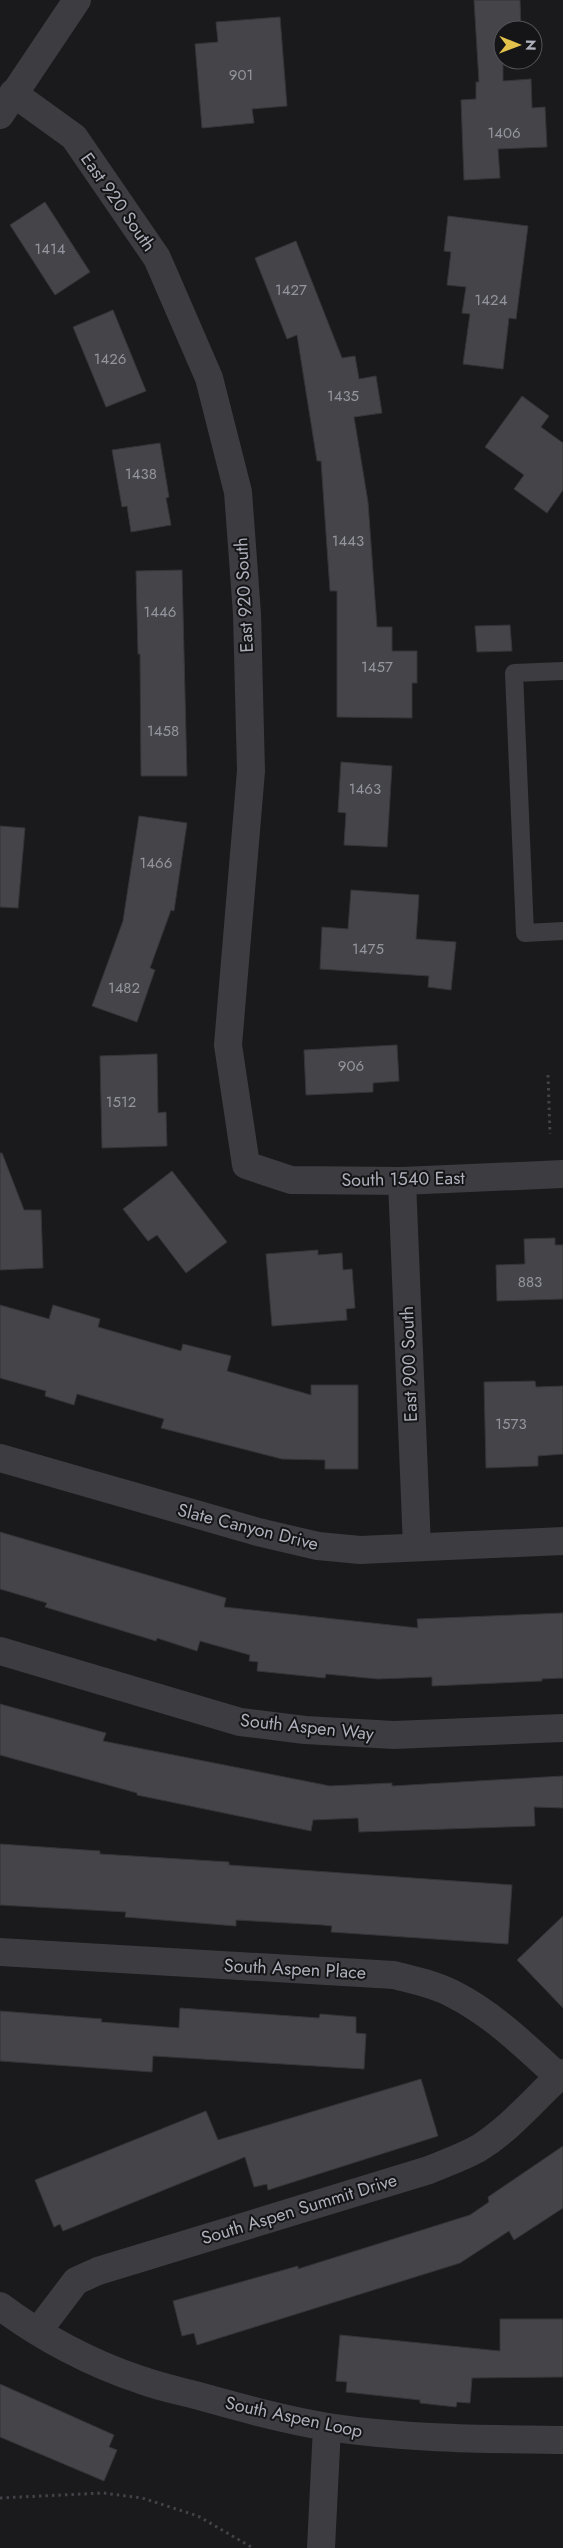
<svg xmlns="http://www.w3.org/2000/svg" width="563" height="2548" font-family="Jost,sans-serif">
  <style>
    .building { fill: #454549; stroke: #353438 }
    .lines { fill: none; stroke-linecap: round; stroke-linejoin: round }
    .path { stroke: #424348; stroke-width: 3; stroke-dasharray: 2.5 4; stroke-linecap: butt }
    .service { stroke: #3c3c41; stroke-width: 18 }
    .minor { stroke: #3c3c41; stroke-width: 28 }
    .tertiary { stroke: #3c3c41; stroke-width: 28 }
    .labels { text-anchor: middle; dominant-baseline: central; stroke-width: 4; stroke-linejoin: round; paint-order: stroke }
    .number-label { font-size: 15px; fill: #94959e }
    .street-label { font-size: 18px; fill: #aeb0bb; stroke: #151517 }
  </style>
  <rect width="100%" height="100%" fill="#1a1a1c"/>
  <g class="building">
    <path d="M 474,0 L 520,0 L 521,30 L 503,30 L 503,81 L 531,79 L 532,108 L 545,107 L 547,147 L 498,149 L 500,178 L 464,180 L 461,100 L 476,99 L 476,82 L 479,82 Z"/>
    <path d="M 280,17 L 287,106 L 252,109 L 254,123 L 202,128 L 195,44 L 218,42 L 216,22 Z"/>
    <path d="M 45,202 L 90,272 L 55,295 L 10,225 Z"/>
    <path d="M 448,216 L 528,226 L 516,319 L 509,318 L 503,369 L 463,364 L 470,314 L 462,313 L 466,287 L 447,285 L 451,252 L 444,251 Z"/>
    <path d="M 296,241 L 342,358 L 355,356 L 359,379 L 376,376 L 382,413 L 354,417 L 368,502 L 377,627 L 392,627 L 392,651 L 417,651 L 417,683 L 412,683 L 412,718 L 337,717 L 337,591 L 330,591 L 321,461 L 317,461 L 297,335 L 287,339 L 255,258 Z"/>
    <path d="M 113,310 L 146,391 L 106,407 L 73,327 Z"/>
    <path d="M 522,396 L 549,416 L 541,427 L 563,443 L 563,490 L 547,513 L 514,489 L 524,475 L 485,447 Z"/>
    <path d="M 160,443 L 169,497 L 166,498 L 171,525 L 131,532 L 127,506 L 122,507 L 112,450 Z"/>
    <path d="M 182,570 L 187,776 L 141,776 L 140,654 L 138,654 L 136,571 Z"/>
    <path d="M 510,625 L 512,651 L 477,652 L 475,626 Z"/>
    <path d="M 341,762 L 392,766 L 387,847 L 344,845 L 346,813 L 338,812 Z"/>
    <path d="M 139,816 L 187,823 L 174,911 L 171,910 L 150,968 L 155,970 L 137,1022 L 92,1006 L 123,921 Z"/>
    <path d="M 0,826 L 25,828 L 18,908 L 0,907 Z"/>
    <path d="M 351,890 L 419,895 L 416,939 L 456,942 L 451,990 L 428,987 L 429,976 L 320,969 L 322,927 L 348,929 Z"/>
    <path d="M 397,1045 L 399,1081 L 373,1083 L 373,1092 L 306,1095 L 304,1050 Z"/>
    <path d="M 157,1054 L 158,1113 L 166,1112 L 167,1146 L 102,1148 L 100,1056 Z"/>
    <path d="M 0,1153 L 2,1153 L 24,1210 L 41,1210 L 43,1268 L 0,1270 Z"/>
    <path d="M 172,1171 L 227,1242 L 186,1273 L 157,1235 L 148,1241 L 123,1209 Z"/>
    <path d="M 555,1238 L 555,1245 L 563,1245 L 563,1299 L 497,1301 L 496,1265 L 525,1264 L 524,1239 Z"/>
    <path d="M 318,1250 L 318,1255 L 342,1253 L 343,1270 L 352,1269 L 355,1308 L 346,1309 L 347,1320 L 272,1326 L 266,1254 Z"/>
    <path d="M 0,1305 L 49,1319 L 53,1305 L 100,1319 L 98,1327 L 181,1351 L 183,1344 L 231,1356 L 227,1371 L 311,1395 L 311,1385 L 358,1385 L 358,1469 L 325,1469 L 325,1460 L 282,1459 L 161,1428 L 164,1419 L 77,1394 L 74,1405 L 45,1396 L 46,1391 L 0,1378 Z"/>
    <path d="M 535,1381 L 536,1387 L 563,1386 L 563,1454 L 538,1456 L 538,1466 L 486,1468 L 484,1382 Z"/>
    <path d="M 0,1532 L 226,1598 L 224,1607 L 418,1628 L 417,1619 L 563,1613 L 563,1678 L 542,1679 L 542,1681 L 432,1686 L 432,1677 L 378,1679 L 326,1674 L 325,1678 L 257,1671 L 258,1662 L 249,1661 L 250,1655 L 200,1641 L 197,1651 L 157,1638 L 156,1641 L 45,1607 L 47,1603 L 0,1589 Z"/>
    <path d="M 0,1704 L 106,1733 L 103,1741 L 330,1786 L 392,1783 L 392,1786 L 563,1776 L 563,1808 L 534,1807 L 535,1826 L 359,1832 L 358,1818 L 313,1820 L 311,1831 L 137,1795 L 137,1793 L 0,1755 Z"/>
    <path d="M 0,1844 L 100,1851 L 100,1854 L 229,1862 L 229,1865 L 512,1885 L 508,1944 L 331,1932 L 332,1926 L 323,1925 L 236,1920 L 236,1926 L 125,1917 L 126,1912 L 0,1905 Z"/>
    <path d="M 563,1916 L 563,2008 L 517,1960 Z"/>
    <path d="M 180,2008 L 319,2018 L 320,2014 L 356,2017 L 356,2033 L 366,2034 L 364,2069 L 153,2056 L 152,2072 L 0,2061 L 0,2011 L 102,2019 L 101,2022 L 179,2028 Z"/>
    <path d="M 421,2079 L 438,2136 L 268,2190 L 267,2184 L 254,2187 L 245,2157 L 63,2231 L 60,2224 L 54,2227 L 35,2180 L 206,2111 L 218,2140 Z"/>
    <path d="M 563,2146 L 563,2208 L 514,2240 L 509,2231 L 460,2263 L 197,2345 L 194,2333 L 182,2336 L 173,2301 L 298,2266 L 298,2269 L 470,2215 L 489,2202 L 488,2197 Z"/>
    <path d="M 500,2319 L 563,2319 L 563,2377 L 472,2378 L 470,2403 L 457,2402 L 456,2407 L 420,2403 L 420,2400 L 346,2392 L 347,2382 L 336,2381 L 340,2335 L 500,2351 Z"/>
    <path d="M 0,2384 L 114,2435 L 109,2447 L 117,2450 L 104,2481 L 0,2437 Z"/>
  </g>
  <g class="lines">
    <g class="path">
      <path d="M 548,1075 L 550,1134"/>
      <path d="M 0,2498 L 103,2493 L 142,2498 L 198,2516 L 253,2548"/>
    </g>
    <path class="service" d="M 563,671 L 514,673 L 525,933 L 563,931"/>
    <g class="minor">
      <path d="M 13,93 L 74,137 L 157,258 L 209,378 L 238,492 L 247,614 L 251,771 L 228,1045 L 246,1165 L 291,1180 L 402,1181 L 563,1174"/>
      <path d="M 0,115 L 77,0"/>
      <path d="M 402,1181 L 417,1547"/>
      <path d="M 0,1651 L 240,1722 L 305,1730 L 394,1735 L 563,1728"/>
      <path d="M 0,1952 L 394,1975 C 413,1980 434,1984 453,1994 C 493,2014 526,2047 559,2077"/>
      <path d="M 0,2306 C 41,2337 92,2364 141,2380 C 160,2387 180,2391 199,2396 C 242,2408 285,2420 328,2427 C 406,2439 485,2439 563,2440"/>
      <path d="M 38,2331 L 76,2281 L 98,2271 L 429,2170 C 446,2163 463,2157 479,2148 C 511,2128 535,2098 563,2073"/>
      <path d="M 321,2548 L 327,2427"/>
    </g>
    <path class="tertiary" d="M 0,1458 L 258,1532 L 318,1546 L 360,1550 L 563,1541"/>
  </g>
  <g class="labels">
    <g class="number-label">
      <text x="241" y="75">901</text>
      <text x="504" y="133">1406</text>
      <text x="50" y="249">1414</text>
      <text x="291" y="290">1427</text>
      <text x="491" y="300">1424</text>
      <text x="110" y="359">1426</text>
      <text x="343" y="396">1435</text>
      <text x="141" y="474">1438</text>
      <text x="348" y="541">1443</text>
      <text x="160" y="612">1446</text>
      <text x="377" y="667">1457</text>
      <text x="163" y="731">1458</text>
      <text x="365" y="789">1463</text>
      <text x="156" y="863">1466</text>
      <text x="368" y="949">1475</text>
      <text x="124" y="988">1482</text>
      <text x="351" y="1066">906</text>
      <text x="121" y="1102">1512</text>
      <text x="530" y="1282">883</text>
      <text x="511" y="1424">1573</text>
    </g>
    <g class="street-label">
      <text transform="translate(118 202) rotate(55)">East 920 South</text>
      <text transform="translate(244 595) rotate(-93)">East 920 South</text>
      <text transform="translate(403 1179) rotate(-1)">South 1540 East</text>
      <text transform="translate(409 1364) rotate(-92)">East 900 South</text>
      <text transform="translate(248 1527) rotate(14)">Slate Canyon Drive</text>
      <text transform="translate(307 1727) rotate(6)">South Aspen Way</text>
      <text transform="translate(295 1969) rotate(3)">South Aspen Place</text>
      <text transform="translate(299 2209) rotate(-17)">South Aspen Summit Drive</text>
      <text transform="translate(294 2417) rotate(12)">South Aspen Loop</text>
    </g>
  </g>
  <g transform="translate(518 45) rotate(91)"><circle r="24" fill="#151517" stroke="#525359"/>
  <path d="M0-4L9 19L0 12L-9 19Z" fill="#e3c24b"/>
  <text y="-8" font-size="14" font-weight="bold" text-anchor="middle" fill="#aeb0bb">N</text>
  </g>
</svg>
